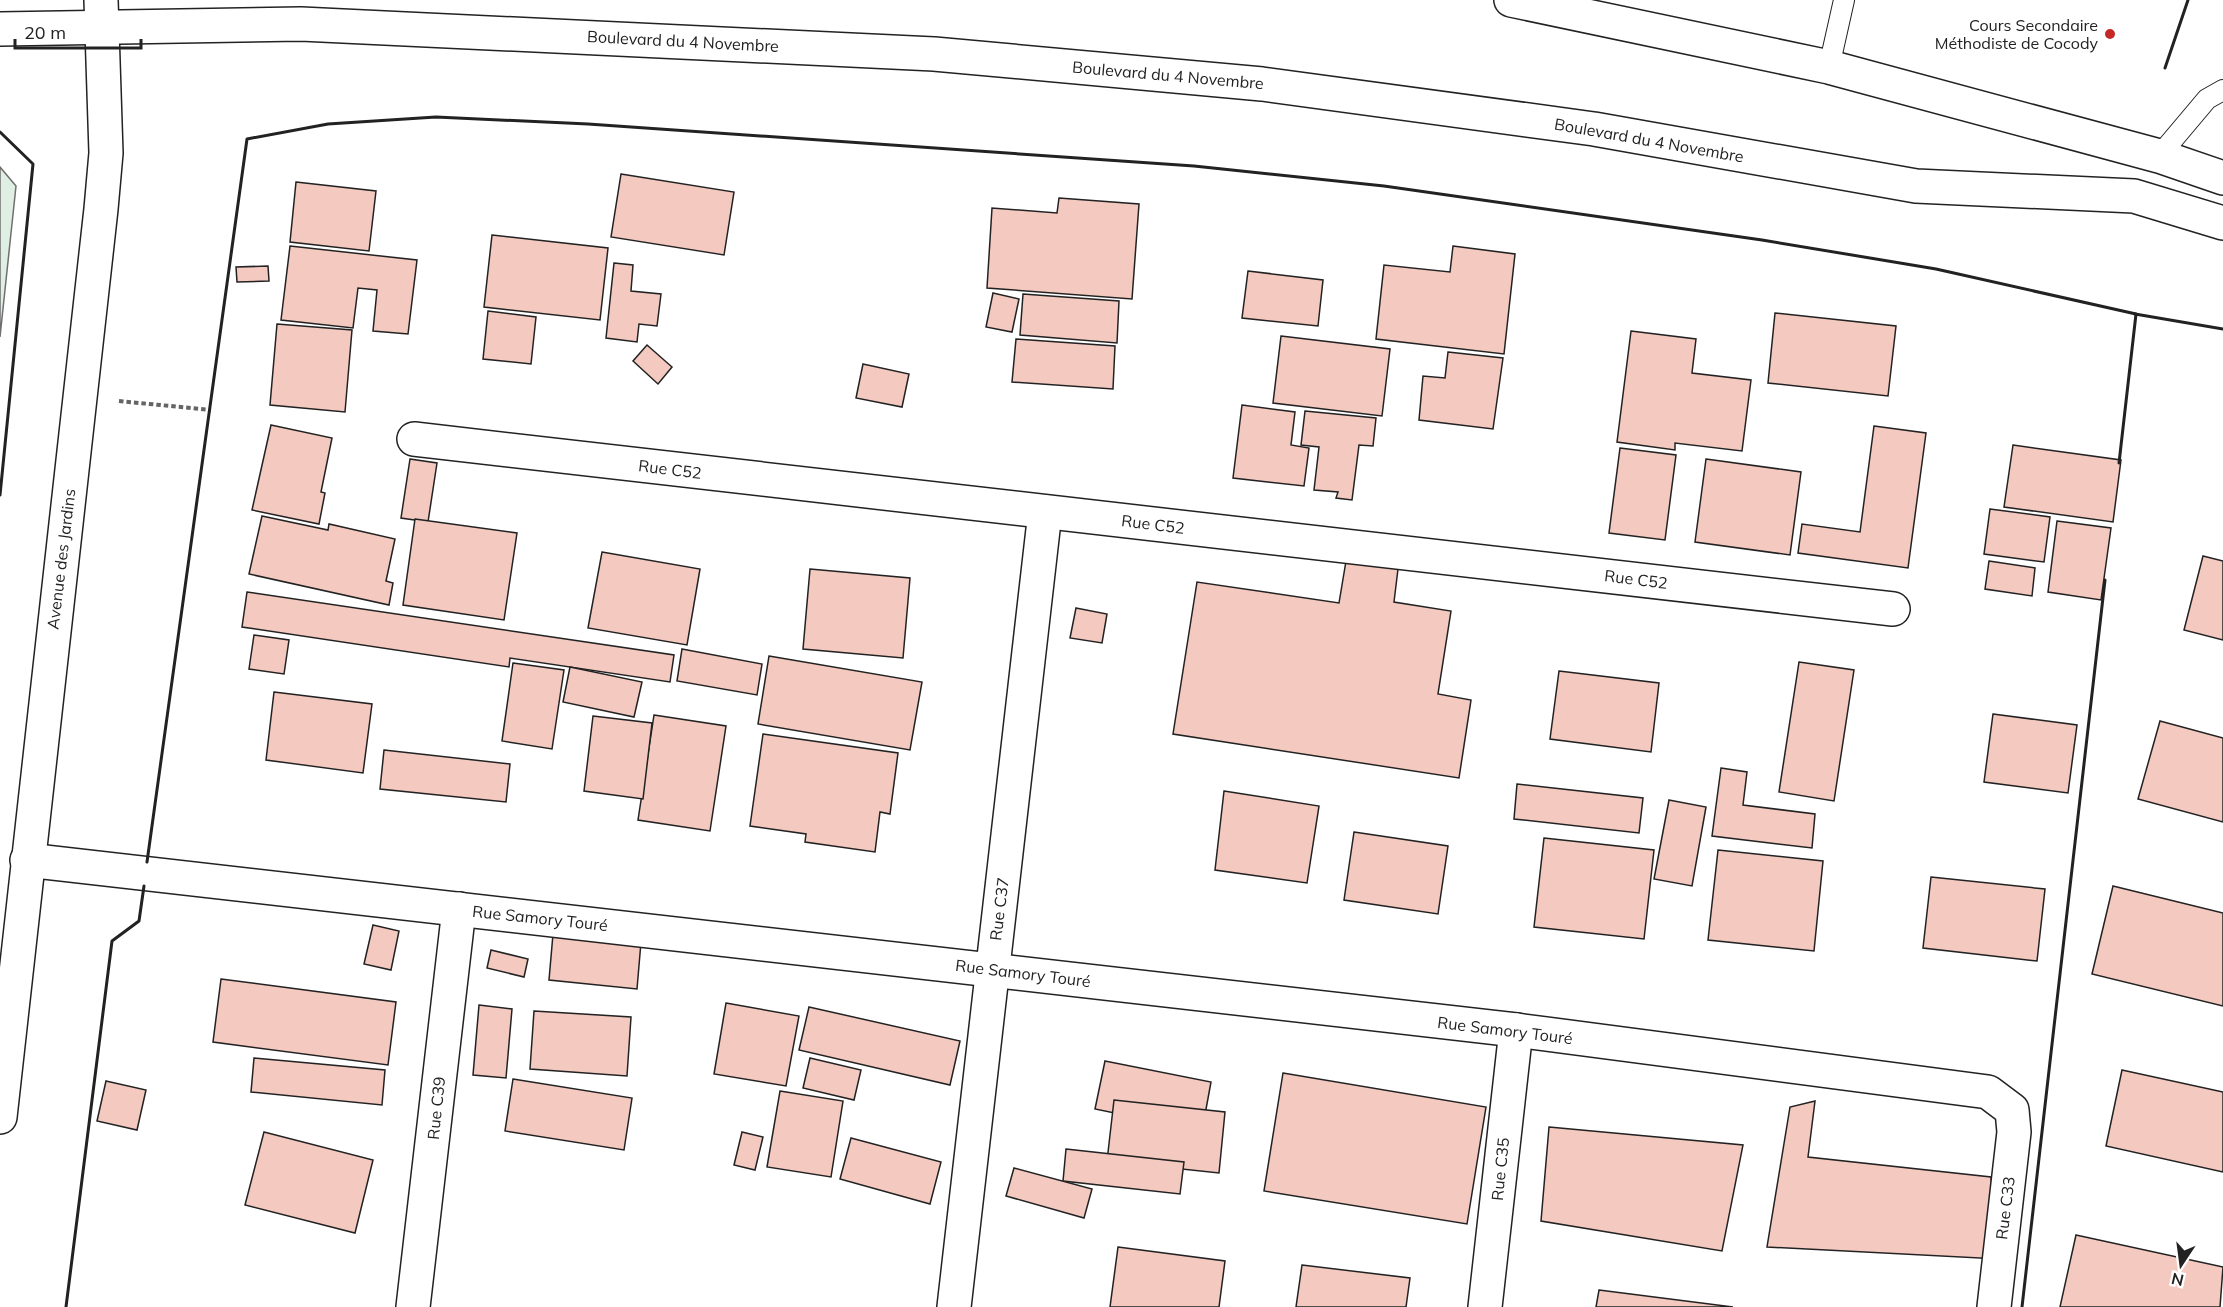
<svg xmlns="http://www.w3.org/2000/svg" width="2223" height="1307" font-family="Mulish,sans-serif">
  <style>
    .green { fill: #e0efe3; stroke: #6f6f6f; stroke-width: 1.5 }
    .building { fill: #f3c9c0; stroke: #222; stroke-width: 1.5 }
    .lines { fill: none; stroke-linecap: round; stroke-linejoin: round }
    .service-casing { stroke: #222; stroke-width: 22 }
    .minor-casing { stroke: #222; stroke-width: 36 }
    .secondary-casing { stroke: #222; stroke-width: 36 }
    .primary-casing { stroke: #222; stroke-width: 36 }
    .path { stroke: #646464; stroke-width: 4; stroke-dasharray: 4.5 3; stroke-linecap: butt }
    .service { stroke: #fff; stroke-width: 20 }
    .minor { stroke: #fff; stroke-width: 33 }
    .secondary { stroke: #fff; stroke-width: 33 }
    .primary { stroke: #fff; stroke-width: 33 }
    .wall { stroke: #222; stroke-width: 3 }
    .poi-dot { fill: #c62828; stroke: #fff; stroke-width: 2 }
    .labels { text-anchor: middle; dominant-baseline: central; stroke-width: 4.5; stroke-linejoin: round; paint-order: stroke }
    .poi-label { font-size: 16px; fill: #222; stroke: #fff; text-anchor: end }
    .street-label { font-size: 16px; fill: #222; stroke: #fff }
  </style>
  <rect width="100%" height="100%" fill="#fff"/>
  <path class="green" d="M 0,167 L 16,186 L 0,337 Z"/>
  <g class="building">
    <path d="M 621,174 L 734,192 L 724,255 L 611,237 Z"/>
    <path d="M 296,182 L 376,191 L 369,251 L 290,242 Z"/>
    <path d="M 1059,198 L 1139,204 L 1132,299 L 987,288 L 992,208 L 1057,213 Z"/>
    <path d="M 492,235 L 608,248 L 600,320 L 484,307 Z"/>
    <path d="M 290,246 L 417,260 L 408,334 L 373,331 L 377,290 L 358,288 L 353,328 L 281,320 Z"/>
    <path d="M 1453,246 L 1515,254 L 1504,354 L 1376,339 L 1384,265 L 1450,272 Z"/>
    <path d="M 614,263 L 633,265 L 631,291 L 661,294 L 657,326 L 639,324 L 637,342 L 606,338 Z"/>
    <path d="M 268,266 L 269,281 L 237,282 L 236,267 Z"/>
    <path d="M 1248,271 L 1323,280 L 1318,326 L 1242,318 Z"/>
    <path d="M 993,293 L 1019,299 L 1012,332 L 986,327 Z"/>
    <path d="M 1023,294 L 1119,301 L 1117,343 L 1020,335 Z"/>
    <path d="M 488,311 L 536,317 L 531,364 L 483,359 Z"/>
    <path d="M 1775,313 L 1896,326 L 1888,396 L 1768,383 Z"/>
    <path d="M 277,324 L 352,330 L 345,412 L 270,405 Z"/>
    <path d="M 1631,331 L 1696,339 L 1692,373 L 1751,380 L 1742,451 L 1675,443 L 1675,450 L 1617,442 Z"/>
    <path d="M 1281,336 L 1390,349 L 1382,416 L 1273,403 Z"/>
    <path d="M 1016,339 L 1115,346 L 1113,389 L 1012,382 Z"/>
    <path d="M 647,345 L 672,367 L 658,384 L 633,361 Z"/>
    <path d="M 1448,352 L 1503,358 L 1493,429 L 1419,420 L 1423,376 L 1445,378 Z"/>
    <path d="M 863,364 L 909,374 L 902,407 L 856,398 Z"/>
    <path d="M 1242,405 L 1295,412 L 1291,445 L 1309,448 L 1304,486 L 1233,478 Z"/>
    <path d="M 1305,411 L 1376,418 L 1373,446 L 1359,445 L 1352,500 L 1336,498 L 1338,492 L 1314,490 L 1319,447 L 1301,445 Z"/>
    <path d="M 271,425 L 332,438 L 321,492 L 325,493 L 319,524 L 252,510 Z"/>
    <path d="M 1874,426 L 1926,433 L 1908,568 L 1798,553 L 1802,524 L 1860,532 Z"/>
    <path d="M 2013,445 L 2121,460 L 2113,522 L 2004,507 Z"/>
    <path d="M 1620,448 L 1676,455 L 1665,540 L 1609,533 Z"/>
    <path d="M 410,459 L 437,463 L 428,522 L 401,518 Z"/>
    <path d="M 1706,459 L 1801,472 L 1790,555 L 1695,542 Z"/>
    <path d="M 1990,509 L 2050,517 L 2044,562 L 1984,554 Z"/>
    <path d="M 262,516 L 328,530 L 329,524 L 395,539 L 386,581 L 393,583 L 389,605 L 249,574 Z"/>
    <path d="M 415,519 L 517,533 L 504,620 L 403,605 Z"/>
    <path d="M 2057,521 L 2111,528 L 2101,600 L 2048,592 Z"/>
    <path d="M 602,552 L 700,569 L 687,645 L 588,628 Z"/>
    <path d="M 2203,556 L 2223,561 L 2223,640 L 2184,630 Z"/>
    <path d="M 1346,561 L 1398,569 L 1394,602 L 1451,611 L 1438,694 L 1471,700 L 1459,778 L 1173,734 L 1197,582 L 1339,603 Z"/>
    <path d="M 1989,561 L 2035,568 L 2032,596 L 1985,589 Z"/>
    <path d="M 810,569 L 910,578 L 903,658 L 803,649 Z"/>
    <path d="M 247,592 L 674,655 L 670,682 L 510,658 L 509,667 L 242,627 Z"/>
    <path d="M 1076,608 L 1107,614 L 1102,643 L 1070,638 Z"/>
    <path d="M 254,635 L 289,640 L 284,674 L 249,669 Z"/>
    <path d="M 682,649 L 762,664 L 757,695 L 677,681 Z"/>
    <path d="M 769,656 L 922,682 L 910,750 L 758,724 Z"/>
    <path d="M 1799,662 L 1854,670 L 1834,801 L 1779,792 Z"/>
    <path d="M 513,663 L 564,670 L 552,749 L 502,741 Z"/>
    <path d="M 570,667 L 642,682 L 634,717 L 563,702 Z"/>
    <path d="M 1559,671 L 1659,683 L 1651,752 L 1550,739 Z"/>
    <path d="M 274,692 L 372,704 L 363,773 L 266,760 Z"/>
    <path d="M 1993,714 L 2077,725 L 2068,793 L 1984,782 Z"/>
    <path d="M 654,715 L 726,726 L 710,831 L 638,820 Z"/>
    <path d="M 593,716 L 652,723 L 643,799 L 584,791 Z"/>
    <path d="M 2160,721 L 2223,738 L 2223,822 L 2138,799 Z"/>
    <path d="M 763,734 L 898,753 L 890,814 L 880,812 L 875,852 L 805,842 L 806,834 L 750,826 Z"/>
    <path d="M 384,750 L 510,764 L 506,802 L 380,789 Z"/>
    <path d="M 1721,768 L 1747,772 L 1743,805 L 1815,814 L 1812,848 L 1712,836 Z"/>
    <path d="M 1517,784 L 1643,798 L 1639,833 L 1514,819 Z"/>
    <path d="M 1224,791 L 1319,806 L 1307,883 L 1215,870 Z"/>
    <path d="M 1669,800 L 1706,807 L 1692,886 L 1654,879 Z"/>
    <path d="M 1354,832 L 1448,846 L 1438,914 L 1344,900 Z"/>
    <path d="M 1544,838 L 1654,850 L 1644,939 L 1534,927 Z"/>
    <path d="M 1718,850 L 1823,861 L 1814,951 L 1708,940 Z"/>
    <path d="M 1931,877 L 2045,889 L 2037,961 L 1923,948 Z"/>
    <path d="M 2113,886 L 2223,913 L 2223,1006 L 2092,974 Z"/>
    <path d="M 373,925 L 399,931 L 391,970 L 364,964 Z"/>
    <path d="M 553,934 L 641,942 L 637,989 L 549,980 Z"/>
    <path d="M 491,950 L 528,959 L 524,977 L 487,968 Z"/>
    <path d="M 221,979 L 396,1002 L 388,1065 L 213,1042 Z"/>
    <path d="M 726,1003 L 799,1016 L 786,1086 L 714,1074 Z"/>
    <path d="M 479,1005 L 512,1009 L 506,1078 L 473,1075 Z"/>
    <path d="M 809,1007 L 960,1041 L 950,1085 L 799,1050 Z"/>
    <path d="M 534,1011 L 631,1017 L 627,1076 L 530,1069 Z"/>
    <path d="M 254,1058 L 385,1070 L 382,1105 L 251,1092 Z"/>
    <path d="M 810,1058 L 861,1070 L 854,1100 L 803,1088 Z"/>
    <path d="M 1105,1061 L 1211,1082 L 1202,1131 L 1095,1109 Z"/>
    <path d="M 2122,1070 L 2223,1092 L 2223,1172 L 2106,1146 Z"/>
    <path d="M 1283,1073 L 1486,1107 L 1467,1224 L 1264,1191 Z"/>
    <path d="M 513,1079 L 632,1098 L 624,1150 L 505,1131 Z"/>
    <path d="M 106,1081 L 146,1090 L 137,1130 L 97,1121 Z"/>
    <path d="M 780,1091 L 843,1101 L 831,1177 L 767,1167 Z"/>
    <path d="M 1114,1100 L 1225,1112 L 1219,1173 L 1107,1161 Z"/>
    <path d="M 1815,1101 L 1808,1157 L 1991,1177 L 1999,1259 L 1767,1247 L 1790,1107 Z"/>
    <path d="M 1549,1127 L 1743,1145 L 1722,1251 L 1541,1221 Z"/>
    <path d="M 264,1132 L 373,1160 L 355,1233 L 245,1205 Z"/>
    <path d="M 742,1132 L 763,1137 L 755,1170 L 734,1165 Z"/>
    <path d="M 851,1138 L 941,1162 L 930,1204 L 840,1179 Z"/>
    <path d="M 1066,1149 L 1184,1162 L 1180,1194 L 1063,1181 Z"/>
    <path d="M 1014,1168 L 1092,1189 L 1084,1218 L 1006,1196 Z"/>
    <path d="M 2076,1235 L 2223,1267 L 2220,1307 L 2060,1307 Z"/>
    <path d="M 1118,1247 L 1225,1261 L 1219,1307 L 1110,1307 Z"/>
    <path d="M 1302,1265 L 1410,1278 L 1406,1307 L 1296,1307 Z"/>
    <path d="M 1599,1290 L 1733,1307 L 1596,1307 Z"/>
  </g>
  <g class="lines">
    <g class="service-casing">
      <g id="service">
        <path d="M 1829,67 L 1844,0"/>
        <path d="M 2159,156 L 2207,99 L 2223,90"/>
      </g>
    </g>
    <g class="minor-casing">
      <g id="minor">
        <path d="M 414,439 L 1893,609"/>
        <path d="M 27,860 L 1516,1030 L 1988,1092 L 2012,1110 L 2014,1132 L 1994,1307"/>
        <path d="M 413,1307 L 459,909"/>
        <path d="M 954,1307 L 1045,512"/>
        <path d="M 1485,1307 L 1516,1030"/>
      </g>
    </g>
    <g class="secondary-casing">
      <path id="secondary" d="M 0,1117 L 101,209 L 106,153 L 101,0"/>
    </g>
    <g class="primary-casing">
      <g id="primary">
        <path d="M 1511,0 L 1829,67 L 2159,156 L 2223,178"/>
        <path d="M 0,29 L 301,24 L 934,54 L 1262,84 L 1594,129 L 1916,186 L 2134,196 L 2223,223"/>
      </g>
    </g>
    <path class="path" d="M 119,401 L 211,410"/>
    <use href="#service" class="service"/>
    <use href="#minor" class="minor"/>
    <use href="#secondary" class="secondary"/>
    <use href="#primary" class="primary"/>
    <g class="wall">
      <path d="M 2165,68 L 2188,0"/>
      <path d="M 0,132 L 33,164 L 0,495"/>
      <path d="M 2135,314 L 2223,329"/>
      <path d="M 147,862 L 247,139 L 328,124 L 436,117 L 588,124 L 1194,166 L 1384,186 L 1762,240 L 1936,269 L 2136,314 L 2119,463"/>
      <path d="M 66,1307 L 112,941 L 139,921 L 144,886"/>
      <path d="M 2022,1307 L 2105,580"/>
    </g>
  </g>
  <circle class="poi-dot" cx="2110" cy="34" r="6"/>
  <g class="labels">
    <g class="poi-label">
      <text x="2098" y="25">Cours Secondaire<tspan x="2098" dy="18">Méthodiste de Cocody</tspan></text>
    </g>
    <g class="street-label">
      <text transform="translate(683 41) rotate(3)">Boulevard du 4 Novembre</text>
      <text transform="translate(1168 75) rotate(5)">Boulevard du 4 Novembre</text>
      <text transform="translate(1649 140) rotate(10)">Boulevard du 4 Novembre</text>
      <text transform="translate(670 469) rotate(7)">Rue C52</text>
      <text transform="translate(1153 524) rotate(7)">Rue C52</text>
      <text transform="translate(61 559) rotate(-83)">Avenue des Jardins</text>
      <text transform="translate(1636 579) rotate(7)">Rue C52</text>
      <text transform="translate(999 909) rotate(-83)">Rue C37</text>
      <text transform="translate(540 918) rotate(6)">Rue Samory Touré</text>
      <text transform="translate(1023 973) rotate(7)">Rue Samory Touré</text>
      <text transform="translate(1505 1030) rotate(7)">Rue Samory Touré</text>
      <text transform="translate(436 1108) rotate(-84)">Rue C39</text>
      <text transform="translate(1500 1169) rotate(-84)">Rue C35</text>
      <text transform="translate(2005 1208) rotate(-83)">Rue C33</text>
    </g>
  </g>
  <g transform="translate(2181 1265) rotate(193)" stroke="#ffffff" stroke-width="4.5" paint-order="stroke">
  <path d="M0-4.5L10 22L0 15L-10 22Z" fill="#222222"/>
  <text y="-9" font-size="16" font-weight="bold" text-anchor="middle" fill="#222222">N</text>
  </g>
  <path d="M15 39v9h126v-9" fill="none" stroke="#222222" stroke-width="3"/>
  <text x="24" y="39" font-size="18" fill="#222222" stroke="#ffffff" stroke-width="4.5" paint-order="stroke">20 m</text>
</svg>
